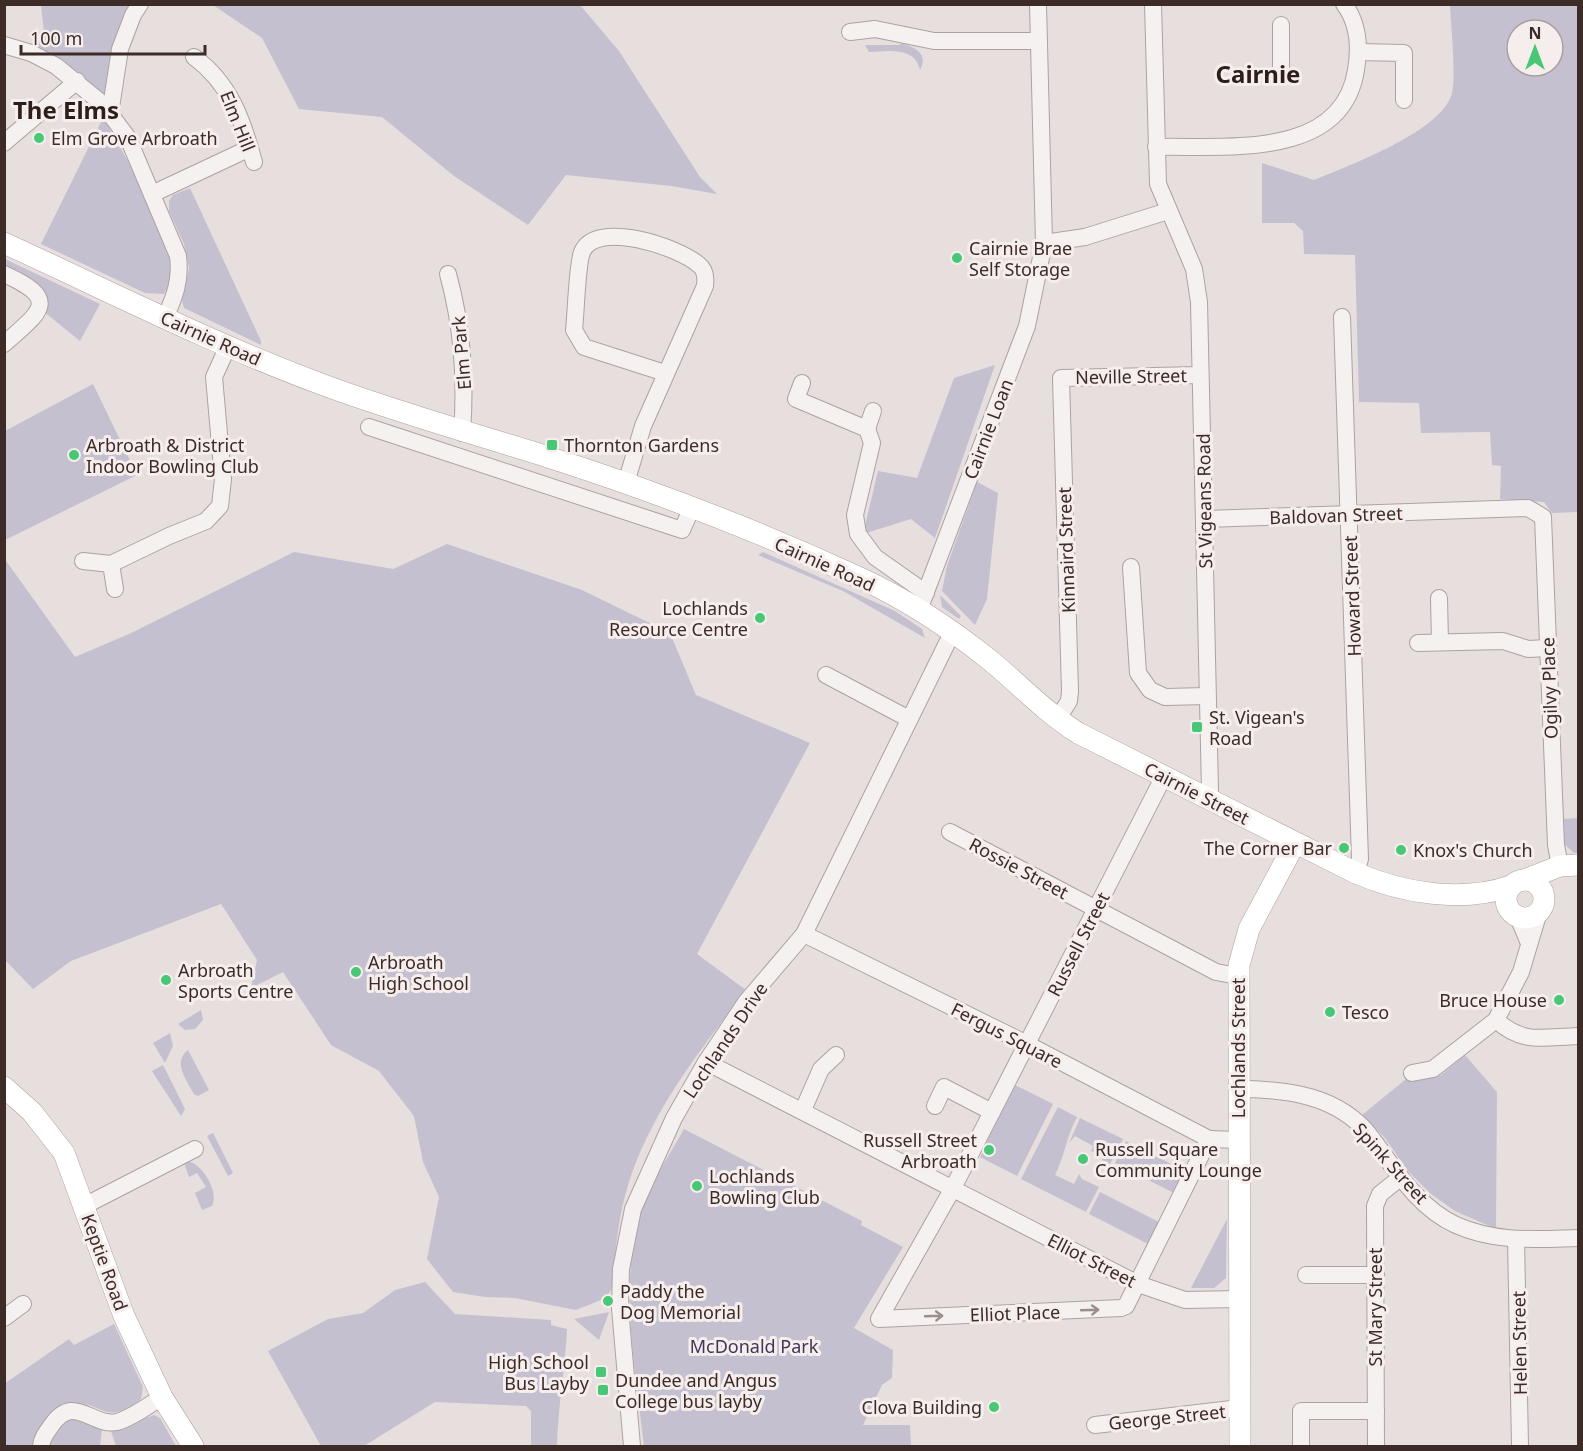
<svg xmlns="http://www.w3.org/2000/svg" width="1583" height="1451" font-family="'Noto Sans',sans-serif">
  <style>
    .green { fill: #c4c0d0; fill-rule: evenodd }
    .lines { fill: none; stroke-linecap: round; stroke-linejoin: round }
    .minor-casing { stroke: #ada2a0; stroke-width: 18 }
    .major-casing { stroke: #b2a09e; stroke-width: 22 }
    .minor { stroke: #f5f1f0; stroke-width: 16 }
    .major { stroke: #fff; stroke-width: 21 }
    .oneway { stroke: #998e8c }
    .poi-dot { fill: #48c776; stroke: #f5eeed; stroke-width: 2 }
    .labels { text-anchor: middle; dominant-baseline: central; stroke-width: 6; stroke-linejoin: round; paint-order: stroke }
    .street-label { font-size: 18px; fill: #3d2b28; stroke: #f5eeed }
    .poi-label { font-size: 18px; fill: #3d2b28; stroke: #f5eeed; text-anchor: start }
    .park-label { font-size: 18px; fill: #413658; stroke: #f5eeed }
    .district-label { font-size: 24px; font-weight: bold; fill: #2e1e1a; stroke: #f5eeed }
  </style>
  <rect width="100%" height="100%" fill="#e7dfde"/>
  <g class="green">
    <path d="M 41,5 L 133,5 L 108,108 L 33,51 L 44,32 Z"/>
    <path d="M 213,5 L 580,5 L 619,51 L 700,177 L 717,194 L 671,186 L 566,175 L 528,225 L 454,176 L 382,117 L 299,109 L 262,38 Z"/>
    <path d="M 1450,5 L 1578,5 L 1578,512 L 1552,513 L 1544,502 L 1500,499 L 1501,466 L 1492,465 L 1490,432 L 1421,433 L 1419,403 L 1359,402 L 1355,255 L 1304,254 L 1303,231 L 1294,223 L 1262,223 L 1262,163 L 1314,180 C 1348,166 1443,131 1452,93 C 1456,75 1451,25 1450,5 ZM 1517,30 L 1553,30 L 1553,66 L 1517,66 Z"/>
    <path d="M 901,43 C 915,47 929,54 920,70 C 915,46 887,51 869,52 L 865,45 L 900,45 Z"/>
    <path d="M 103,118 C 123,150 168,232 171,267 C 172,277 169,286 164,294 L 145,293 L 41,244 Z"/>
    <path d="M 190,188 L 261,341 L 261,345 L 184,308 L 182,301 L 189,268 L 184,244 L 169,211 L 169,201 L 173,195 Z"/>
    <path d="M 5,259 L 100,304 L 80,341 L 43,311 L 5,269 Z"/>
    <path d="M 995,365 L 935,538 L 911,519 L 863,534 L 878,471 L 917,478 L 954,378 Z"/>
    <path d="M 93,384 L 137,475 L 5,540 L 5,431 Z"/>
    <path d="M 977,482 L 998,493 L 987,599 L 975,625 L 942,591 L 947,566 Z"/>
    <path d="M 447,544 L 582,590 L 670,633 L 696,695 L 810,743 L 697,954 L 746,990 C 698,1053 645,1119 625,1196 C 617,1226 615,1257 612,1288 L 606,1298 L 576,1310 L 515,1298 L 485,1297 L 453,1292 L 427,1259 L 439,1197 L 423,1162 L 414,1116 L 379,1071 L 331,1045 L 283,972 L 251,988 L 257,960 L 221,904 L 71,961 L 33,989 L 5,960 L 4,558 L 75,657 L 129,634 L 294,552 L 393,569 Z"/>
    <path d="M 763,552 L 895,611 L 922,629 L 925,638 L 843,591 L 758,555 Z"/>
    <path d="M 940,595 L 961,616 L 959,619 L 942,607 Z"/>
    <path d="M 1578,818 L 1578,853 L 1574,853 L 1563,843 L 1563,819 Z"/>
    <path d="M 201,1010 L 203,1020 L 195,1029 L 185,1030 L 178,1024 Z"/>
    <path d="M 170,1033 L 173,1046 L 165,1063 L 153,1043 Z"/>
    <path d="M 188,1050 L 209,1090 L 198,1096 L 194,1094 C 187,1081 172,1062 188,1050 Z"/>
    <path d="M 1465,1055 L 1497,1092 L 1496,1229 L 1455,1211 L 1431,1194 L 1408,1171 L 1385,1138 L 1362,1115 L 1406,1079 L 1427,1079 L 1441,1075 Z"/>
    <path d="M 163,1065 L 185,1109 L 181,1116 L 152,1071 Z"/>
    <path d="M 1015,1085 L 1053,1104 L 1017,1176 L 980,1157 L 983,1152 L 991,1156 L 994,1149 L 986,1142 Z"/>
    <path d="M 1058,1107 L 1077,1117 C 1066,1138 1065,1155 1055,1175 L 1074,1184 L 1079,1174 L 1082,1179 L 1099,1187 L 1086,1212 L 1021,1179 Z"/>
    <path d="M 1080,1118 L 1123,1139 L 1110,1164 L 1102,1160 L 1103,1157 L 1091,1151 L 1093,1146 L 1075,1136 L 1069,1143 Z"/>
    <path d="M 684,1129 L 862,1221 L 861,1225 L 903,1247 L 854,1328 L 893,1350 L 892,1378 L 882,1385 L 863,1425 L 910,1425 L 911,1446 L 644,1446 C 636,1375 618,1279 641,1210 C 650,1182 670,1155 684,1129 Z"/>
    <path d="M 213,1133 L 233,1173 L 228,1176 L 207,1136 Z"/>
    <path d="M 1126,1141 L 1185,1171 L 1174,1193 L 1115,1163 Z"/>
    <path d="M 183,1160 C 201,1160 220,1192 212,1206 L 202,1210 L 195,1193 L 206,1187 L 197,1173 L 189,1177 Z"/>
    <path d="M 1100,1192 L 1159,1222 L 1148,1244 L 1089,1214 Z"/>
    <path d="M 1227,1219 L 1226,1278 L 1214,1288 L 1191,1288 Z"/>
    <path d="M 425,1282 L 455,1314 L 551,1320 L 551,1325 L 567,1329 C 565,1369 558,1407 557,1446 L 531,1446 L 531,1411 L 526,1406 L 435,1402 L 364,1446 L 321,1446 L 268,1351 L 328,1319 L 363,1313 L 395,1290 Z"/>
    <path d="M 609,1312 L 599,1340 L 574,1319 Z"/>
    <path d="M 114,1324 L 143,1387 L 141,1399 C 105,1429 101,1399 70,1403 L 34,1446 L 5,1446 L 4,1384 L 69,1339 L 74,1345 Z"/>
    <path d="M 154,1415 L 160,1418 L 176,1446 L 116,1446 L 111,1431 Z"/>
    <path d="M 61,1418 L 78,1419 L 102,1429 L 100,1446 L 46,1446 Z"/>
  </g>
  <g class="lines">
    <g class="minor-casing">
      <g id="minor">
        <path d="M 1153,4 L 1158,184 L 1194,269 L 1199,302 L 1210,790 L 1208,797"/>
        <path d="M 850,32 L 875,29 L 934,41 L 1038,41"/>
        <path d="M 4,45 L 31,53 L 56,66 L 99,101 L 110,114 L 128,138 L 178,256 C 181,280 175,296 165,318"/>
        <path d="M 1359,52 L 1404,53 L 1404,100"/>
        <path d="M 194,57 C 230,83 243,121 254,162"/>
        <path d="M 1281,77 L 1281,25"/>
        <path d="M 110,114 L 120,49 L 133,15 L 140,4"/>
        <path d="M 4,143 L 77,81"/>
        <path d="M 1156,147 C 1223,145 1342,161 1356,70 C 1360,47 1359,24 1344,4"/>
        <path d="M 152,194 L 250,148"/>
        <path d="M 1044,243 L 1085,237 L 1168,211"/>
        <path d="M 4,274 C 62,300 40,312 4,344"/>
        <path d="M 448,274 C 462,325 466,380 462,433"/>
        <path d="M 1342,317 L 1360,859 L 1356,873"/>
        <path d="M 802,383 L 796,399 L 867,429 L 872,443 L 855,515 L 858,534 L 875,557 L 926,593"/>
        <path d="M 369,427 L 682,530 L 692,507"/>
        <path d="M 867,429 L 873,411"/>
        <path d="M 626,483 L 643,426 L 705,286 C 706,278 706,270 699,265 C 679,247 596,219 582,252 C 577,265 576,313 574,330 L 584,347 L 665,373"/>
        <path d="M 1205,519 L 1528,508 L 1543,517 L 1556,845 L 1560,866"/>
        <path d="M 83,561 L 111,564 L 115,589"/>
        <path d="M 111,564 L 169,536 L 206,521 L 220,506 L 223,479 L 214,377 L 228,346"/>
        <path d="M 1131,567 L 1138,673 L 1150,690 L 1165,697 L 1207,696"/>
        <path d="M 1439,598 L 1440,642"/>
        <path d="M 919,610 L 1027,326 L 1044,243 L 1038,4"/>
        <path d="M 1418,643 L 1503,641 L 1528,649 L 1548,648"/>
        <path d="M 826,675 L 909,719"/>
        <path d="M 1057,720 L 1069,701 L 1070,691 L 1061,378 L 1200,375"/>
        <path d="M 1164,776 L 953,1188 L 879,1319 L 1121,1308 L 1126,1306 L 1209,1139"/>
        <path d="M 950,832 L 1216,972 L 1238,976"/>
        <path d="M 1518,917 L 1528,941"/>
        <path d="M 804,934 L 1021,1041 L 1209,1139"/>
        <path d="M 1496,1020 C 1524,1045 1543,1037 1578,1036"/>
        <path d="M 706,1062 L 1138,1284 L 1185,1300 L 1239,1299"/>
        <path d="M 1412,1073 L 1433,1069 L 1496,1020 L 1521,972 L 1539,912"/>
        <path d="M 1238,1089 C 1286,1089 1339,1095 1371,1137 C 1395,1169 1418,1208 1456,1225 C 1496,1243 1537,1239 1578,1238"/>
        <path d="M 935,1106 L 944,1087 L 992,1112"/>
        <path d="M 803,1110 L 821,1069 L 836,1055"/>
        <path d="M 1209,1139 L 1238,1140"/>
        <path d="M 84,1206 L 195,1149"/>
        <path d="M 1516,1239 L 1520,1446"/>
        <path d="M 1306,1275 L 1376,1275"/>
        <path d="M 4,1318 L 23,1304"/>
        <path d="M 1095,1425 L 1240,1408"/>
        <path d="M 41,1446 C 42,1438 46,1433 51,1426 C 74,1392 91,1427 117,1422 C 132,1418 149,1405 162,1397"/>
        <path d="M 632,1446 L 620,1308 L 621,1269 L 633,1209 L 674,1118 L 706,1062 L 746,1002 L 804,934 L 952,633"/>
        <path d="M 1301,1446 L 1301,1411 L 1376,1411"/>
        <path d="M 1376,1446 L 1375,1206 L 1380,1194 L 1400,1178"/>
      </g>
    </g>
    <g class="major-casing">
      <g id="major">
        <path d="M 4,243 C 109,291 213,344 321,384 C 396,412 472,433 548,457 C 654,491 759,531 860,578 C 906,599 951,629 991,661 C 1020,685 1045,712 1078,733 L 1356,873 C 1402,893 1462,903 1511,886"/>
        <circle cx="1525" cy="899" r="19"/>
        <path d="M 1524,880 L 1560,866 L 1578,865"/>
        <path d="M 4,1087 L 32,1112 L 64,1153 L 124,1316 L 162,1397 L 193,1446"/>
        <path d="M 1240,1446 L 1239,965 L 1249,929 L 1295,843"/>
      </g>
    </g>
    <use href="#minor" class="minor"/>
    <use href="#major" class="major"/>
  </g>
  <defs><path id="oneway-shaft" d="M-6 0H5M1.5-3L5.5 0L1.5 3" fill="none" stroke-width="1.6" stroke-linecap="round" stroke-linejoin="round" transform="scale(1.5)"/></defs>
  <g class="oneway">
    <use href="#oneway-shaft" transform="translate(1090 1310) rotate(-2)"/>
    <use href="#oneway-shaft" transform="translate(934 1316) rotate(-2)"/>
  </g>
  <g class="poi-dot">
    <circle cx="39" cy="138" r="6"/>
    <circle cx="957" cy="258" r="6"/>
    <rect x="546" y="439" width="12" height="12" rx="3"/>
    <circle cx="74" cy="455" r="6"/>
    <circle cx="760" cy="618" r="6"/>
    <rect x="1191" y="721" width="12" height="12" rx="3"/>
    <circle cx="1344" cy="848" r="6"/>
    <circle cx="1401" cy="850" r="6"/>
    <circle cx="356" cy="972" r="6"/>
    <circle cx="166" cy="980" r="6"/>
    <circle cx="1559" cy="1000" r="6"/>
    <circle cx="1330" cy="1012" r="6"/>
    <circle cx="989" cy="1150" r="6"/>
    <circle cx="1083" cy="1159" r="6"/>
    <circle cx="697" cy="1186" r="6"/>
    <circle cx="608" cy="1301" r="6"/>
    <rect x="595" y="1366" width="12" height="12" rx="3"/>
    <rect x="597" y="1384" width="12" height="12" rx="3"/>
    <circle cx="994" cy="1407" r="6"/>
  </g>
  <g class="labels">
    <g class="street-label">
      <text transform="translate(238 121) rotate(68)">Elm Hill</text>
      <text transform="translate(211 338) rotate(24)">Cairnie Road</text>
      <text transform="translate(461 353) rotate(-95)">Elm Park</text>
      <text transform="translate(1131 376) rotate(-1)">Neville Street</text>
      <text transform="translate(988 429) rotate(-69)">Cairnie Loan</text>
      <text transform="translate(1204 501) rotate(-91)">St Vigeans Road</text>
      <text transform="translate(1336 515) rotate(-2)">Baldovan Street</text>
      <text transform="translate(1066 550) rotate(-92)">Kinnaird Street</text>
      <text transform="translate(825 564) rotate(24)">Cairnie Road</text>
      <text transform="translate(1352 596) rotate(-92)">Howard Street</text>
      <text transform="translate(1549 688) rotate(-92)">Ogilvy Place</text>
      <text transform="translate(1197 793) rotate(27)">Cairnie Street</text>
      <text transform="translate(1019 868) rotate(28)">Rossie Street</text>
      <text transform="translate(1078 944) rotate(-63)">Russell Street</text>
      <text transform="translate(1007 1035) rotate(27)">Fergus Square</text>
      <text transform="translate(725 1040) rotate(-56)">Lochlands Drive</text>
      <text transform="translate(1238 1048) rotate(-90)">Lochlands Street</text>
      <text transform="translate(1391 1163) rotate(48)">Spink Street</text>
      <text transform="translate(1092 1260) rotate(27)">Elliot Street</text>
      <text transform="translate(105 1262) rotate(70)">Keptie Road</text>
      <text transform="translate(1375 1307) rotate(-90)">St Mary Street</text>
      <text transform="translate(1015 1313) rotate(-2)">Elliot Place</text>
      <text transform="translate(1519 1343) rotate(-91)">Helen Street</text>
      <text transform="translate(1167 1417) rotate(-6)">George Street</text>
    </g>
    <g class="poi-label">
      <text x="51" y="138">Elm Grove Arbroath</text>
      <text x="969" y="248">Cairnie Brae<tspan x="969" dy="21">Self Storage</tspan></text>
      <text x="86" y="445">Arbroath &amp; District<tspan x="86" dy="21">Indoor Bowling Club</tspan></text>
      <text x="564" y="445">Thornton Gardens</text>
      <text x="748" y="608" text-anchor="end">Lochlands<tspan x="748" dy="21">Resource Centre</tspan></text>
      <text x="1209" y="717">St. Vigean's<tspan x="1209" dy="21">Road</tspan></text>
      <text x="1332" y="848" text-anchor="end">The Corner Bar</text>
      <text x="1413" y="850">Knox's Church</text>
      <text x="368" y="962">Arbroath<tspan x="368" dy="21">High School</tspan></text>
      <text x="178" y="970">Arbroath<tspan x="178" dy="21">Sports Centre</tspan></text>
      <text x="1547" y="1000" text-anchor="end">Bruce House</text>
      <text x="1342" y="1012">Tesco</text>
      <text x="977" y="1140" text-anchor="end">Russell Street<tspan x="977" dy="21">Arbroath</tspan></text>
      <text x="1095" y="1149">Russell Square<tspan x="1095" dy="21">Community Lounge</tspan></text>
      <text x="709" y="1176">Lochlands<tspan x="709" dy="21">Bowling Club</tspan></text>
      <text x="620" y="1291">Paddy the<tspan x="620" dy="21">Dog Memorial</tspan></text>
      <text x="589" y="1362" text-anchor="end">High School<tspan x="589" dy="21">Bus Layby</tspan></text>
      <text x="615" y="1380">Dundee and Angus<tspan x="615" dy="21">College bus layby</tspan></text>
      <text x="982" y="1407" text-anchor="end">Clova Building</text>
    </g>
    <g class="park-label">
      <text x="754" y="1346">McDonald Park</text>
    </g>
    <g class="district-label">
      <text x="1258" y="73">Cairnie</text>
      <text x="66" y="109">The Elms</text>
    </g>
  </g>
  <rect width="1583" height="1451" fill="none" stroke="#3d2b28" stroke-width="12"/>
  <g transform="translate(1535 48)"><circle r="28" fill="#f5eeed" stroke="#aba09e" stroke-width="1.5"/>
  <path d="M0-4.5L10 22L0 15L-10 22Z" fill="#48c776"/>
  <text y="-9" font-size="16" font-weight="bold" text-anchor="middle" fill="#3d2b28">N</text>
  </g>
  <path d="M21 45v9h184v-9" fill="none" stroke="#3d2b28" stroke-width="3"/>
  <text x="30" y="45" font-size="18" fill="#3d2b28" stroke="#f5eeed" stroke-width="4.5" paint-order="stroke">100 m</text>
</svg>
